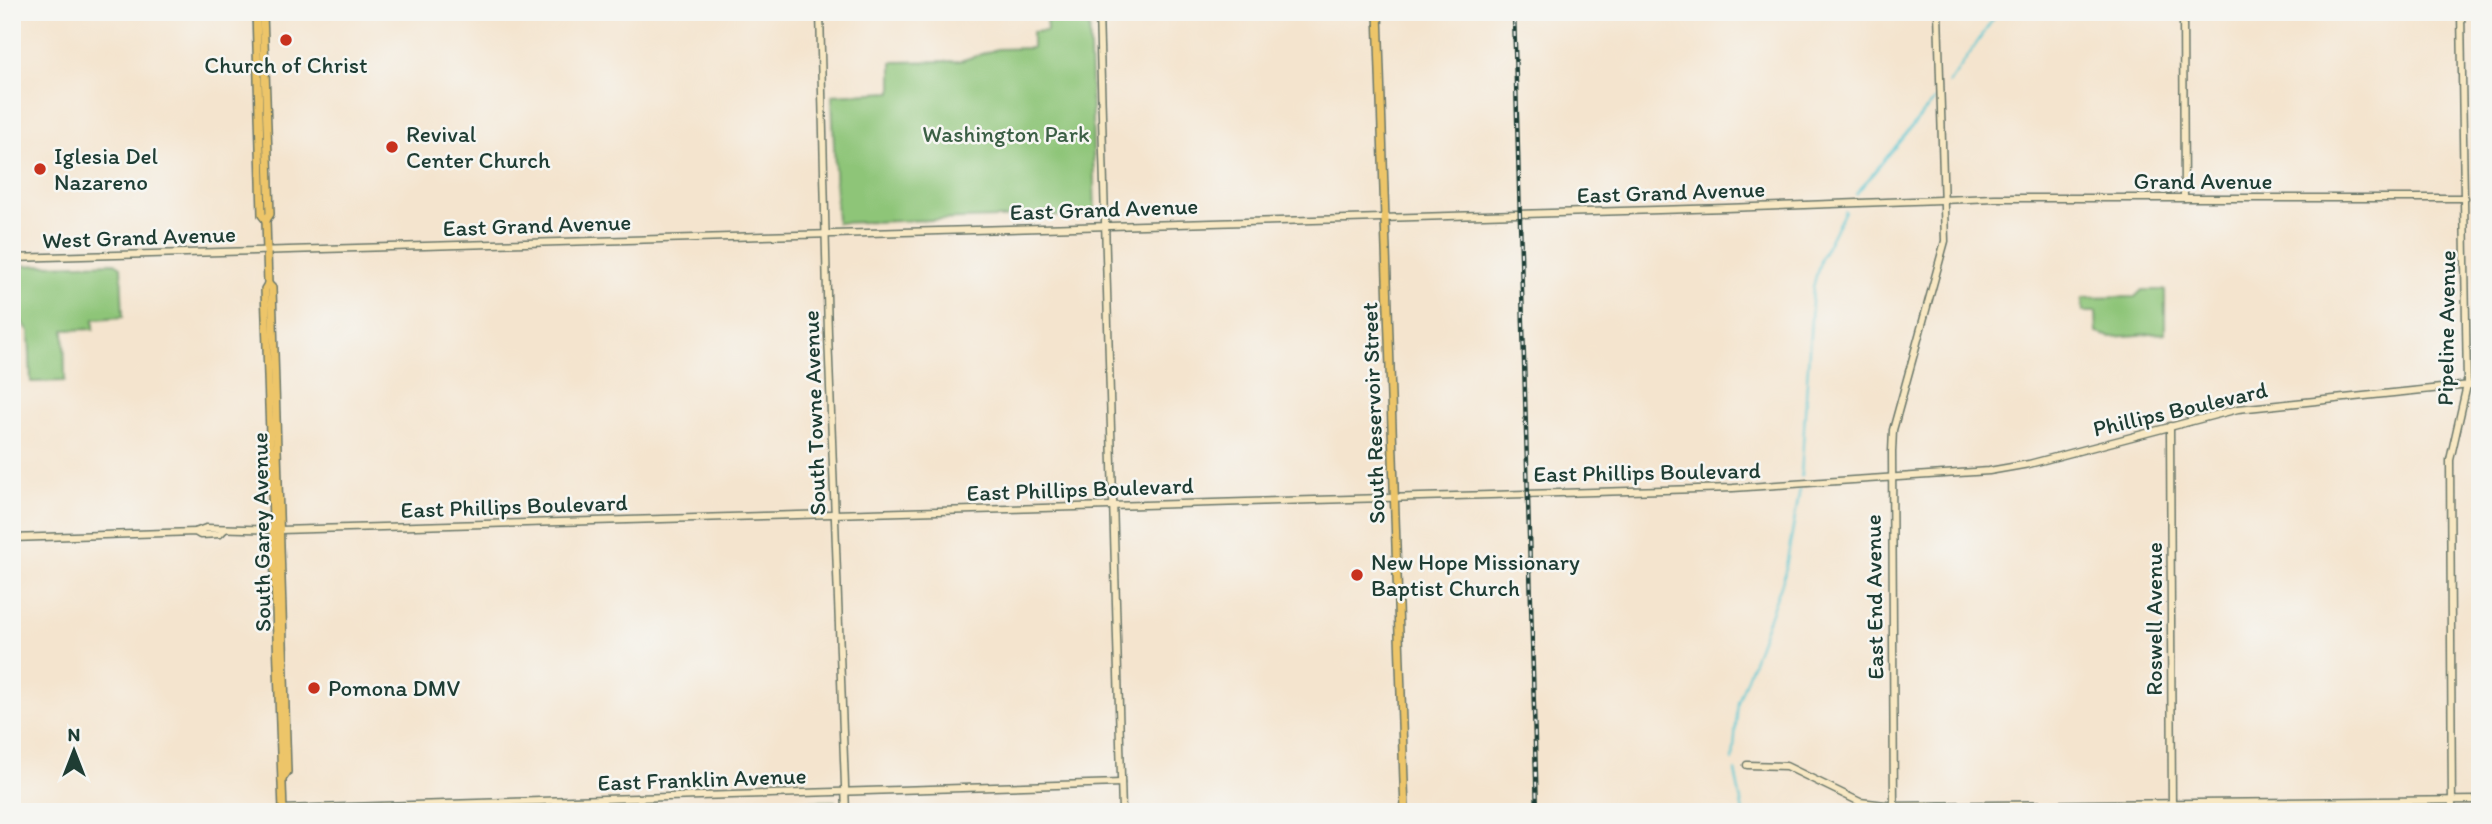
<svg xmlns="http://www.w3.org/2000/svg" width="2492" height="824" font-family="Itim,sans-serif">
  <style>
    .green { fill: #8ec578; stroke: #568156; stroke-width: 2 }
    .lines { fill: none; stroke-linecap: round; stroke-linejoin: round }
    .stream { stroke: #59c6d1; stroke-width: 2 }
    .secondary-casing { stroke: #6a776a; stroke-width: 9 }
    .primary-casing { stroke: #6a776a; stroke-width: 10 }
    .secondary { stroke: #f8e8c3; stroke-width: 6 }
    .primary { stroke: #edc569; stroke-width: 7 }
    .rail-casing { stroke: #1f3d34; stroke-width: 4.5 }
    .rail { stroke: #f6f6f2; stroke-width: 2; stroke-dasharray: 5; stroke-linecap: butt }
    .poi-dot { fill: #c8321e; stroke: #f6f6f2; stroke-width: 2.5 }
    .labels { text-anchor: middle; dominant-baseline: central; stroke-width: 5; stroke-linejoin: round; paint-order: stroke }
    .poi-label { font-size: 23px; fill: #1f3d34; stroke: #f6f6f2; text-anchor: start }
    .park-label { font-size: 23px; fill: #3b5f45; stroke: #f6f6f2 }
    .street-label { font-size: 23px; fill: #1f3d34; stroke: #f6f6f2 }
  </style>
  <rect width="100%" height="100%" fill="#f6f6f2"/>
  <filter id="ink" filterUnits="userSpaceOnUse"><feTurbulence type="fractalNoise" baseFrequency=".0143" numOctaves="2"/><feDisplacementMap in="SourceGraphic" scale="14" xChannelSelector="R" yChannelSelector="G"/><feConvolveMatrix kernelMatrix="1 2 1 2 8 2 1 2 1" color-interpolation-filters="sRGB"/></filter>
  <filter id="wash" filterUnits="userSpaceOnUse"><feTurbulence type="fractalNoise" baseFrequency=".00686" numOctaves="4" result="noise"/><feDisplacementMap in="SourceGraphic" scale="28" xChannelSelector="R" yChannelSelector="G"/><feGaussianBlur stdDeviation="1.57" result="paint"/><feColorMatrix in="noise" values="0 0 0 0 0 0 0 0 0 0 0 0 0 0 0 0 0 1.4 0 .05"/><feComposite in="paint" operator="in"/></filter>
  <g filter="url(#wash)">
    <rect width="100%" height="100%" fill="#f4e4ce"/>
    <g class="green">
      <path d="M 1046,16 L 1089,16 L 1095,215 L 837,223 L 832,95 L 892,92 L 892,62 L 960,61 L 997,49 L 1032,48 L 1032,32 L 1047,31 Z"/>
      <path d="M 115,263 L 121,267 L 123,317 L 94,319 L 94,329 L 64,330 L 65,381 L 31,382 L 29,331 L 19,318 L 18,297 L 12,296 L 12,266 Z"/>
      <path d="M 2142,290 L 2165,290 L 2165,333 L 2111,337 L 2097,333 L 2096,312 L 2083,312 L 2082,298 L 2135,297 Z"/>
      <path d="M 835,801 L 835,812 L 461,812 Z"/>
    </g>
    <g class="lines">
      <g class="stream">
        <path d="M 1949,84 L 1998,12"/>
        <path d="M 1856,194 L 1935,99"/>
        <path d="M 1801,476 L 1813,287 L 1821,258 L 1845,211"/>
        <path d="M 1733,760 L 1738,702 L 1784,577 L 1800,489"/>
        <path d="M 1735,771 L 1743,812"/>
      </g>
    </g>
  </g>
  <g filter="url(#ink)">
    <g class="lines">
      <g class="secondary-casing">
        <g id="secondary">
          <path d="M 820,12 L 828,334 L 846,812"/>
          <path d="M 1099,12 L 1122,812"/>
          <path d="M 2183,12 L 2184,198"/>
          <path d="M 12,258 L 1726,208 L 1995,198 L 2465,198"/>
          <path d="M 2170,426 L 2172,812"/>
          <path d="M 195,532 L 206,528 L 280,530 L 1733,488 L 1989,471 L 2029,464 L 2238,409 L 2480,384"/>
          <path d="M 12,538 L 195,532 L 200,535 L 220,534 L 224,530"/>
          <path d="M 1747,765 L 1786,766 L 1860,802 L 1894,806 L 2480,800"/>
          <path d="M 283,809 L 1121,783"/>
          <path d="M 1894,812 L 1892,452 L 1893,430 L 1945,241 L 1938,12"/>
          <path d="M 2452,812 L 2450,460 L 2467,385 L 2461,12"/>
        </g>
      </g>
      <g class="primary-casing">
        <g id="primary">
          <path d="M 256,12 L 262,215 L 266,220"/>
          <path d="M 263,12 L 270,214 L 266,220 L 268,284 L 265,289 L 283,812"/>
          <path d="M 1378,12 L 1405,812"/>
          <path d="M 268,284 L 272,288 L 287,772 L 282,779"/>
        </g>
      </g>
      <use href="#secondary" class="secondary"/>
      <use href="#primary" class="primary"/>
      <g class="rail-casing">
        <path id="rail" d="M 1514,12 L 1537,812"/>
      </g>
      <use href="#rail" class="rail"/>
    </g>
  </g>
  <g class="poi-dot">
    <circle cx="286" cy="40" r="7"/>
    <circle cx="392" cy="147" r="7"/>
    <circle cx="40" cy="169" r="7"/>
    <circle cx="1357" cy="575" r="7"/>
    <circle cx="314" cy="688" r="7"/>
  </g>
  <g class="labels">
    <g class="poi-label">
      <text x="286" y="65" text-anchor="middle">Church of Christ</text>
      <text x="406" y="134">Revival<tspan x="406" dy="26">Center Church</tspan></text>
      <text x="54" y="156">Iglesia Del<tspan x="54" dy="26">Nazareno</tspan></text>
      <text x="1371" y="562">New Hope Missionary<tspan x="1371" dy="26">Baptist Church</tspan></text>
      <text x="328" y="688">Pomona DMV</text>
    </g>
    <g class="park-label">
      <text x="1006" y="134">Washington Park</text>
    </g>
    <g class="street-label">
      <text x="2203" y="181">Grand Avenue</text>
      <text transform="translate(1671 192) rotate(-2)">East Grand Avenue</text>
      <text transform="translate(1104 209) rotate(-2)">East Grand Avenue</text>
      <text transform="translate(537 225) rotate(-2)">East Grand Avenue</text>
      <text transform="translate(139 237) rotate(-2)">West Grand Avenue</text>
      <text transform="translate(2446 328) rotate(-89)">Pipeline Avenue</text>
      <text transform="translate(2180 409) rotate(-13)">Phillips Boulevard</text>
      <text transform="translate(814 413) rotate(-92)">South Towne Avenue</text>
      <text transform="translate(1373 413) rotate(-92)">South Reservoir Street</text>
      <text transform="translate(1647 472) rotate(-1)">East Phillips Boulevard</text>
      <text transform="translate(1080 489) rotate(-2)">East Phillips Boulevard</text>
      <text transform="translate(514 506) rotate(-2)">East Phillips Boulevard</text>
      <text transform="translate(261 532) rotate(-91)">South Garey Avenue</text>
      <text transform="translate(1874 597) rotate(-91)">East End Avenue</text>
      <text transform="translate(2154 619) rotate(-90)">Roswell Avenue</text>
      <text transform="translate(702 779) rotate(-2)">East Franklin Avenue</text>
    </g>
  </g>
  <rect width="2492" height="824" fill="none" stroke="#f6f6f2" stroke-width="42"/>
  <g transform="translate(74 751)" stroke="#f6f6f2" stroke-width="5" paint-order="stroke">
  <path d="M0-5L12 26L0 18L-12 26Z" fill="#1f3d34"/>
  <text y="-10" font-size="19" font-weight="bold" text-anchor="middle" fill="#1f3d34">N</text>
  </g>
</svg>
